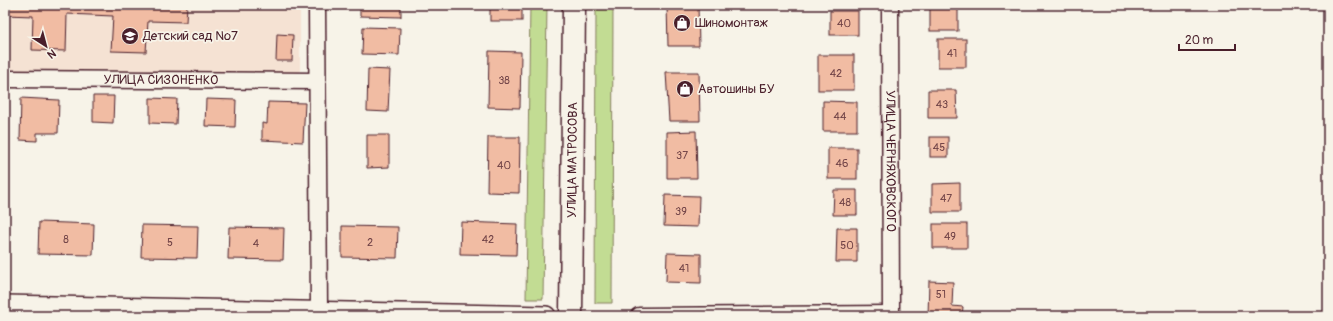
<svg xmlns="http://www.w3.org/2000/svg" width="1333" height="321" font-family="Pangolin,sans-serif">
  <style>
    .built { fill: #f5e2d3 }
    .green { fill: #c2dc93; stroke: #867e5f }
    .building { fill: #f1bca3; stroke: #4a1f2b }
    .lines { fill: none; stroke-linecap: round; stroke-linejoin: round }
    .minor-casing { stroke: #4a1f2b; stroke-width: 19 }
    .tertiary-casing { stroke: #4a1f2b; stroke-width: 22 }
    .secondary-casing { stroke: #4a1f2b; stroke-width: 25 }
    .minor { stroke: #f7f3e8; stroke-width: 16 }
    .tertiary { stroke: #f7f3e8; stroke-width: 19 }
    .secondary { stroke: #f7f3e8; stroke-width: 22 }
    .labels { text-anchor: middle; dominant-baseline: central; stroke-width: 3.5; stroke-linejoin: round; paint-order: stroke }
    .number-label { font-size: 11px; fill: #744649 }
    .poi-label { font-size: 13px; fill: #4a1f2b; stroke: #f7f3e8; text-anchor: start }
    .street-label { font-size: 13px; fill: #4a1f2b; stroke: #f7f3e8 }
  </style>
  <rect width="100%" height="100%" fill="#f7f3e8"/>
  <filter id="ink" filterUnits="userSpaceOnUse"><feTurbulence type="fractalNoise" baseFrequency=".025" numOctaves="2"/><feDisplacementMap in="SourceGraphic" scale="8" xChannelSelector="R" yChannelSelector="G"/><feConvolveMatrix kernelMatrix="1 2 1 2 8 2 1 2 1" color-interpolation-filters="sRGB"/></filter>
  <g filter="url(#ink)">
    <path class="built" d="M 5,5 L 300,5 L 300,75 L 5,70 Z"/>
    <g class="green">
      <path d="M 530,5 L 547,5 L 543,299 L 526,299 Z"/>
      <path d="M 596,5 L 613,5 L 612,303 L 595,303 Z"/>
    </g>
    <g class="building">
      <path d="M 5,5 L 187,5 L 186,22 L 148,21 L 146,52 L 111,51 L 113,16 L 67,14 L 66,51 L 32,50 L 33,16 L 5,15 Z"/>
      <path d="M 360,5 L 401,5 L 401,17 L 360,16 Z"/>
      <rect x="490" y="5" width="32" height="16"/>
      <path d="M 667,5 L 698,5 L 699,46 L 668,46 Z"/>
      <rect x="930" y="5" width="28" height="26"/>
      <rect x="830" y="11" width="28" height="24"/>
      <path d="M 363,27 L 400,28 L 399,55 L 362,54 Z"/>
      <path d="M 277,34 L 293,35 L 292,61 L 276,61 Z"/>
      <rect x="938" y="39" width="28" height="28"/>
      <path d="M 489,51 L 521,52 L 520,108 L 488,107 Z"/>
      <rect x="818" y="55" width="36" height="35"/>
      <path d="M 368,69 L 390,70 L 388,112 L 367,111 Z"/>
      <path d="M 666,72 L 699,72 L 700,121 L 669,121 Z"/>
      <path d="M 928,90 L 956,90 L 957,118 L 928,118 Z"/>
      <path d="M 93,96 L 114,96 L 113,123 L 93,122 Z"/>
      <path d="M 21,98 L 59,100 L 58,133 L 37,133 L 37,141 L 20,140 Z"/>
      <path d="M 150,98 L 177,99 L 176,124 L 150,123 Z"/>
      <path d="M 206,99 L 236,100 L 235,127 L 205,126 Z"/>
      <path d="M 823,101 L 857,102 L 857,131 L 823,131 Z"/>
      <path d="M 268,102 L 305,103 L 303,142 L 262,140 L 262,123 L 267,124 Z"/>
      <path d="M 696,131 L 697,178 L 667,178 L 667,132 Z"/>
      <path d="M 367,135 L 389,135 L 389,167 L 367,168 Z"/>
      <path d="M 488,137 L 520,137 L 519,193 L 487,192 Z"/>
      <rect x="930" y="137" width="18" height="20"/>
      <rect x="828" y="148" width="29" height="31"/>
      <path d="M 960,183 L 960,212 L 932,212 L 932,184 Z"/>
      <path d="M 834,190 L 857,190 L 857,215 L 833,215 Z"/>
      <path d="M 665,195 L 699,196 L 698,227 L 664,226 Z"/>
      <path d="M 39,222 L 94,224 L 93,255 L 38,254 Z"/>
      <path d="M 461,222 L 517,224 L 516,255 L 460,254 Z"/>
      <rect x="933" y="224" width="34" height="24"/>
      <path d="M 142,225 L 198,226 L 197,258 L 141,257 Z"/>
      <path d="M 342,226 L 398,227 L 397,258 L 342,257 Z"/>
      <path d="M 229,227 L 284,228 L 283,260 L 228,259 Z"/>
      <path d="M 837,228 L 857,228 L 857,262 L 836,262 Z"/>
      <path d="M 667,253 L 701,254 L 701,283 L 666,282 Z"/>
      <path d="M 929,281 L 953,282 L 952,306 L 963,307 L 962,316 L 928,316 Z"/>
    </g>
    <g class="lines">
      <g class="minor-casing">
        <g id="minor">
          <path d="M 317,5 L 319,311"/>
          <path id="s1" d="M 890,5 L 891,316"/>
          <path id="s2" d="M 5,79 L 317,81"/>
          <path d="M 639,316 L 891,314"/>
        </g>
      </g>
      <g class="tertiary-casing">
        <path id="tertiary" d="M 5,305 L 546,316"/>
      </g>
      <g class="secondary-casing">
        <g id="secondary">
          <path id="s3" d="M 571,316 L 574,5"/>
        </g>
      </g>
      <use href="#minor" class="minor"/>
      <use href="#tertiary" class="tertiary"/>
      <use href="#secondary" class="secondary"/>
    </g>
  </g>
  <defs>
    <g id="shop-disc" transform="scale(0.9)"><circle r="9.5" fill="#4a1f2b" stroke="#f7f3e8"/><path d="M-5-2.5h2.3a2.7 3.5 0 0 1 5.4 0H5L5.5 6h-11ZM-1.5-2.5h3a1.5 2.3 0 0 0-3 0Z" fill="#fff"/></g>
    <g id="school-disc" transform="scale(0.9)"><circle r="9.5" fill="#4a1f2b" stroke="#f7f3e8"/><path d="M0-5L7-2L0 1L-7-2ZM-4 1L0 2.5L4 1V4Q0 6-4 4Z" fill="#fff"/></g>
  </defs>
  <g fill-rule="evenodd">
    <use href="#shop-disc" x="682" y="23"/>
    <use href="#school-disc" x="130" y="36"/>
    <use href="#shop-disc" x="685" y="89"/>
  </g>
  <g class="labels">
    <g class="number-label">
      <text x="844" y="23">40</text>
      <text x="952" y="53">41</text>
      <text x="836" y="73">42</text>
      <text x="504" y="80">38</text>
      <text x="942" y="104">43</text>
      <text x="840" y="116">44</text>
      <text x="939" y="147">45</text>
      <text x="682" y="155">37</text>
      <text x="842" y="163">46</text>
      <text x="504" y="165">40</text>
      <text x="946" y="198">47</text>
      <text x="845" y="202">48</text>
      <text x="681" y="211">39</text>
      <text x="950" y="236">49</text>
      <text x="66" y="239">8</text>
      <text x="488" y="239">42</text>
      <text x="170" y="242">5</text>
      <text x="370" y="242">2</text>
      <text x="256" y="243">4</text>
      <text x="847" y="245">50</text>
      <text x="684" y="268">41</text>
      <text x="941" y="294">51</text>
    </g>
    <g class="poi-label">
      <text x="695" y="23">Шиномонтаж</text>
      <text x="143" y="36">Детский сад №7</text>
      <text x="698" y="89">Автошины БУ</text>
    </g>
    <g class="street-label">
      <text stroke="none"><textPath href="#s2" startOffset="156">УЛИЦА СИЗОНЕНКО</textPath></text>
      <text stroke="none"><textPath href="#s3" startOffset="156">УЛИЦА МАТРОСОВА</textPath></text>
      <text stroke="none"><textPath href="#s1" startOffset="156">УЛИЦА ЧЕРНЯХОВСКОГО</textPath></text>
    </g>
  </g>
  <rect width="1333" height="321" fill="none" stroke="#f7f3e8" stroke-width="20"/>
  <rect x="10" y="10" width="1313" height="301" fill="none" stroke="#4a1f2b" stroke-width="1.5" filter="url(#ink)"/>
  <g transform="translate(46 46) rotate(144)" stroke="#f7f3e8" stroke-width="3" paint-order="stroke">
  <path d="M0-3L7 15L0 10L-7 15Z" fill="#4a1f2b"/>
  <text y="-6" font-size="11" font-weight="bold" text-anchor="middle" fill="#4a1f2b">N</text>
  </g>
  <path d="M1179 44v6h56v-6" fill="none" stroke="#4a1f2b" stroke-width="2"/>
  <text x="1185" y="44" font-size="12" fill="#4a1f2b" stroke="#f7f3e8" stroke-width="3" paint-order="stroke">20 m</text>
</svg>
